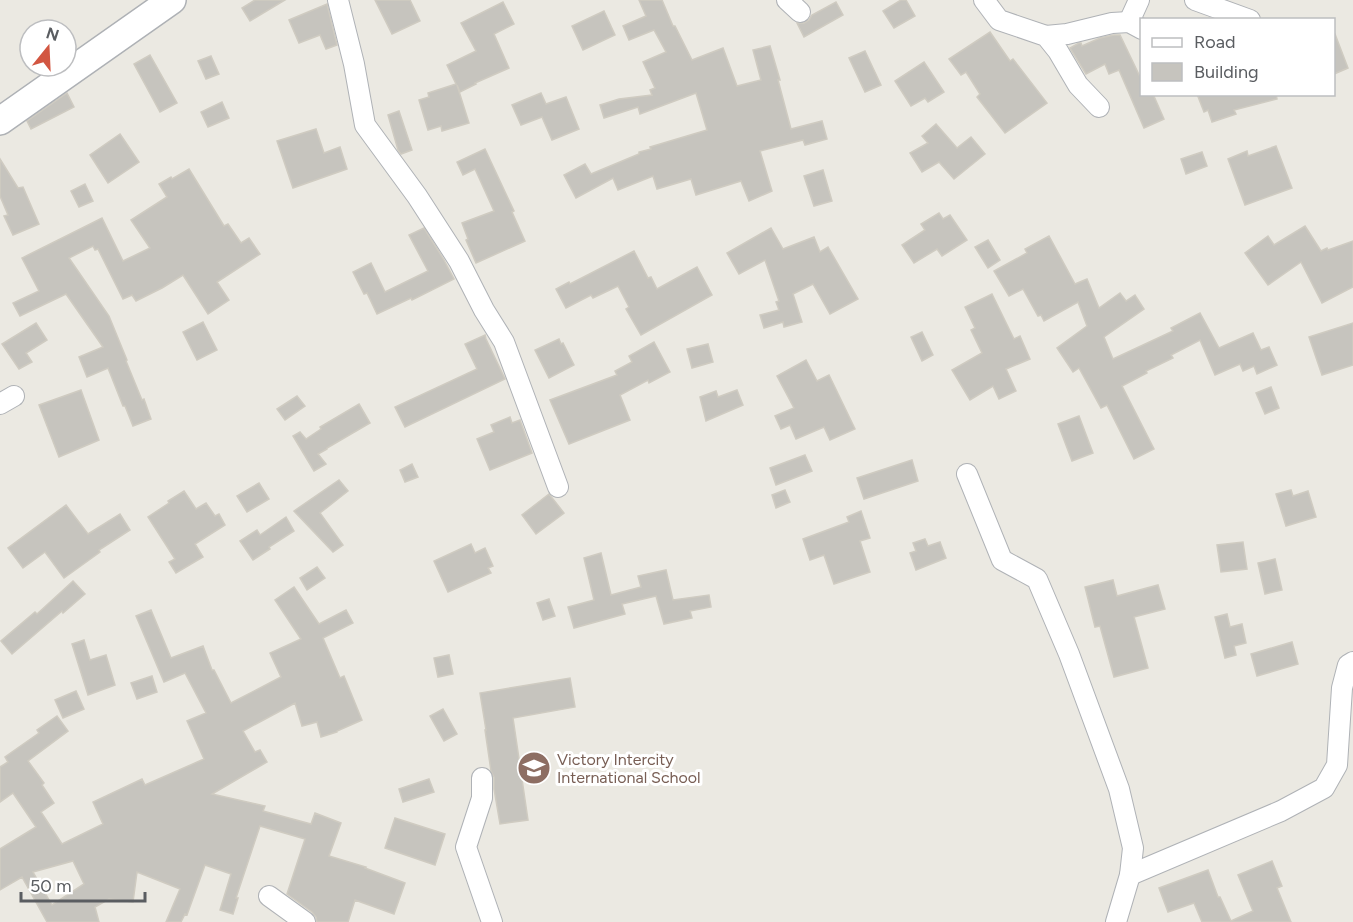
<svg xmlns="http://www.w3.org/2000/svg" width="1353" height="922" font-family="Figtree,sans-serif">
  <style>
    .building { fill: #c6c4be; stroke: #cfcbc1; stroke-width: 1.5; fill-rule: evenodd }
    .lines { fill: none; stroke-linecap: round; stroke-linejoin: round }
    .street-casing { stroke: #afb2b6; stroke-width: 22 }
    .secondary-casing { stroke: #aeb1b5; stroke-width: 30 }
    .street { stroke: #fff; stroke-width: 20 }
    .secondary { stroke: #fff; stroke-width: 27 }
    .labels { text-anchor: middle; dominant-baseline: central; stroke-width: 6; stroke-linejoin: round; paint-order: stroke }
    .education-label { font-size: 16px; fill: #785e54; stroke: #fff; text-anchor: start }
  </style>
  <rect width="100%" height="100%" fill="#ebe9e2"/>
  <g class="building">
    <path d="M 255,0 L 285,0 L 250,21 L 242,8 Z"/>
    <path d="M 375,0 L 410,0 L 420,21 L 392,34 Z"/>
    <path d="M 639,0 L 662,0 L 673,26 L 675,26 L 692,60 L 723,48 L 737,86 L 761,80 L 753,50 L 770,46 L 780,80 L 778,80 L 791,129 L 822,121 L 827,139 L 805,145 L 803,140 L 760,151 L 772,191 L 749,201 L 741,181 L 696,195 L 691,179 L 657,189 L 653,176 L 618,190 L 613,178 L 576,198 L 564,175 L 585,164 L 591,174 L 639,154 L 639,152 L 651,149 L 650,147 L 707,130 L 696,93 L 640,114 L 638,107 L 604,118 L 600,105 L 619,99 L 652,95 L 650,90 L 655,88 L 643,62 L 666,52 L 654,30 L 629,40 L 623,26 L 646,16 Z"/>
    <path d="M 901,0 L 906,0 L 915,16 L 894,28 L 883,11 Z"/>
    <path d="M 503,2 L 514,24 L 494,34 L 509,68 L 475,83 L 476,84 L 460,92 L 457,85 L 469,123 L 442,131 L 441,126 L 428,130 L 419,100 L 429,97 L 428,93 L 456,84 L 447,65 L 476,51 L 461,23 Z"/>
    <path d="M 836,2 L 843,15 L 804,37 L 797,23 L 804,23 L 809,20 L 812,15 Z"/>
    <path d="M 327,4 L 337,45 L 326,49 L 320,35 L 299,43 L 289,20 Z"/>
    <path d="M 604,11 L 615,35 L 583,50 L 572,26 Z"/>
    <path d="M 990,32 L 1010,61 L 1013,59 L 1047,103 L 1005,133 L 977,97 L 980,94 L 966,72 L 961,75 L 949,59 Z"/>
    <path d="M 1334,34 L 1335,34 L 1348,68 L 1334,74 Z"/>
    <path d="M 1114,35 L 1120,35 L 1142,81 L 1142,94 L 1153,94 L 1164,119 L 1144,128 L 1119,70 L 1109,74 L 1105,64 L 1086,74 L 1070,48 L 1079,43 L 1081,43 L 1082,46 L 1100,38 Z"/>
    <path d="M 865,51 L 881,85 L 865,92 L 849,58 Z"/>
    <path d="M 150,55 L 177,103 L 160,112 L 134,64 Z"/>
    <path d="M 211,56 L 219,74 L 206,79 L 198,61 Z"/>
    <path d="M 924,62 L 944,92 L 928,102 L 925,98 L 911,106 L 895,81 Z"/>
    <path d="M 67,93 L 74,107 L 31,129 L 27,121 Z"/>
    <path d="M 541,93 L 546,104 L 566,97 L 579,129 L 552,140 L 542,117 L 521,125 L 512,105 Z"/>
    <path d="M 1197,94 L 1276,94 L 1277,99 L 1234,110 L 1236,114 L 1212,122 L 1208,110 L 1204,112 Z"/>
    <path d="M 222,102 L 229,118 L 208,127 L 201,112 Z"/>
    <path d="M 399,111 L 412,150 L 401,154 L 398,150 L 388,115 Z"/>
    <path d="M 936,124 L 957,148 L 971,137 L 985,154 L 954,179 L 939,162 L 922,172 L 910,153 L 928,143 L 922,136 Z"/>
    <path d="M 316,129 L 324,153 L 340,147 L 347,169 L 293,188 L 277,141 Z"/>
    <path d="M 120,134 L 139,162 L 108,183 L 90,155 Z"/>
    <path d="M 1276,146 L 1292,188 L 1245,205 L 1228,159 L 1247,151 L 1248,156 Z"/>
    <path d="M 485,149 L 514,211 L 512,212 L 525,241 L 476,263 L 466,240 L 468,239 L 462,223 L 494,211 L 475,169 L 463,175 L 457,162 Z"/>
    <path d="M 1202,152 L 1207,166 L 1186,174 L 1181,159 Z"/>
    <path d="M 0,159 L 18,188 L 23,187 L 39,224 L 13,235 L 4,216 L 8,215 L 0,196 Z"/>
    <path d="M 189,169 L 224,226 L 228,224 L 241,243 L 249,238 L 260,254 L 217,282 L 229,300 L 208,314 L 183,275 L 162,288 L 136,301 L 132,295 L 123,299 L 98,249 L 95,250 L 93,246 L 69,258 L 109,316 L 127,360 L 126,361 L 142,400 L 144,399 L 151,419 L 133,426 L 125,406 L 123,406 L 108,368 L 87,377 L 79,357 L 103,347 L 66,294 L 20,316 L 13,303 L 39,291 L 22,258 L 102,218 L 123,261 L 150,248 L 131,220 L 167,197 L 159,184 L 171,177 L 172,179 Z"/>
    <path d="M 823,170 L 832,201 L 814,206 L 804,176 Z"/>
    <path d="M 85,184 L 93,201 L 79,207 L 71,191 Z"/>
    <path d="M 939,213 L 943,219 L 950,215 L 967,240 L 942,256 L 937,249 L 914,263 L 902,245 L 925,230 L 921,224 Z"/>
    <path d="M 1305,226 L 1321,251 L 1327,248 L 1328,250 L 1353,241 L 1353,287 L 1322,303 L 1301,262 L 1268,285 L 1245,253 L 1268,236 L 1274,245 Z"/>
    <path d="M 424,228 L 444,260 L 454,279 L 412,300 L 411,298 L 377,314 L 367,293 L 364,294 L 353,272 L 371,263 L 385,292 L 428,271 L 409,235 Z"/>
    <path d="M 771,228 L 783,249 L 814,237 L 820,252 L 828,247 L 858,299 L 830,314 L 813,284 L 793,294 L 802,322 L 784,327 L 783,322 L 764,328 L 760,315 L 779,310 L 776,302 L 779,301 L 765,260 L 739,274 L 727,253 Z"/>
    <path d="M 1049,236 L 1075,284 L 1087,279 L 1099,308 L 1120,293 L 1126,301 L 1135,295 L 1144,309 L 1104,337 L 1113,359 L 1173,331 L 1171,328 L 1200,313 L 1219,348 L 1253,333 L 1261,350 L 1269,347 L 1277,365 L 1257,374 L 1254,366 L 1243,371 L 1240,364 L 1215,375 L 1200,340 L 1171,355 L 1173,358 L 1146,371 L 1147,373 L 1122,386 L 1154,449 L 1134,459 L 1107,405 L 1101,408 L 1079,368 L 1073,372 L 1057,348 L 1087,326 L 1078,302 L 1044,321 L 1041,315 L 1038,316 L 1023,289 L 1009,296 L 994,271 L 1027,253 L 1025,249 Z"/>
    <path d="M 988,240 L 1000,260 L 988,268 L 975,247 Z"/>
    <path d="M 634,251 L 648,278 L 651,277 L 657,289 L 697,267 L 712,295 L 641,335 L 626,309 L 629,307 L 618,286 L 593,298 L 591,295 L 566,308 L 556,289 L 569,282 L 570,284 Z"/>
    <path d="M 992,294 L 1014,339 L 1020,336 L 1030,359 L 1006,369 L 1016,391 L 999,399 L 993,386 L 970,400 L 952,370 L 982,353 L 971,330 L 975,328 L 965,307 Z"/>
    <path d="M 203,322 L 217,350 L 197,360 L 183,332 Z"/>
    <path d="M 36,323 L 47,340 L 26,353 L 32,362 L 19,369 L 2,344 Z"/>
    <path d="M 1353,323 L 1353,365 L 1322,375 L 1309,337 Z"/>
    <path d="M 922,332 L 933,355 L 922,361 L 911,337 Z"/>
    <path d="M 485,335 L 486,339 L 505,379 L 405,427 L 395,407 L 477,369 L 465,344 Z"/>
    <path d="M 559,339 L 561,344 L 563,343 L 574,365 L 549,378 L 535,350 Z"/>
    <path d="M 654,342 L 670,372 L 649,383 L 648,380 L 620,395 L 630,420 L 569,444 L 550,400 L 617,375 L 615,371 L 632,362 L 629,356 Z"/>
    <path d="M 708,344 L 713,362 L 692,368 L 687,349 Z"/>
    <path d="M 806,360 L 817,381 L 829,375 L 855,429 L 830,440 L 824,427 L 796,439 L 790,425 L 781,429 L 775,416 L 794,408 L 777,376 Z"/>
    <path d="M 1271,387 L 1279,408 L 1265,414 L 1256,393 Z"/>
    <path d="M 81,390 L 99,440 L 59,457 L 39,405 Z"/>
    <path d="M 737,390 L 743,405 L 706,421 L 700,397 L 716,391 L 718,397 Z"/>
    <path d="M 297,396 L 305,406 L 285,420 L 277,409 Z"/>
    <path d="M 359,404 L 370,423 L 327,448 L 327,449 L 318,454 L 326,464 L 314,471 L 293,436 L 300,432 L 306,439 L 321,429 L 320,427 Z"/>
    <path d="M 1079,416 L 1093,453 L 1072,461 L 1058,424 Z"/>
    <path d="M 510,417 L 512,423 L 520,420 L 532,453 L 490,470 L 477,439 L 494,432 L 491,425 Z"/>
    <path d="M 805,455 L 812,471 L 776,485 L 770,468 Z"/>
    <path d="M 912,460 L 918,481 L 864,499 L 857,478 Z"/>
    <path d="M 412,464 L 418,477 L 405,482 L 400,470 Z"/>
    <path d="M 339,480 L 348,491 L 320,513 L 343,545 L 333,552 L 294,511 Z"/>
    <path d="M 259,483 L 269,499 L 247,512 L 237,496 Z"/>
    <path d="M 785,490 L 790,502 L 776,508 L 772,495 Z"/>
    <path d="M 1291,490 L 1293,496 L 1308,491 L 1316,517 L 1286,526 L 1276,494 Z"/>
    <path d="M 184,491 L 196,509 L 206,503 L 215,516 L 219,514 L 225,525 L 195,544 L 203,557 L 176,573 L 169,562 L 175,559 L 148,517 L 169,503 L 168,501 Z"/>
    <path d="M 549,494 L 564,513 L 536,534 L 522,515 Z"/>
    <path d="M 66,505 L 88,534 L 120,514 L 130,530 L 99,550 L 100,552 L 64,578 L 45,552 L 23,568 L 8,548 Z"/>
    <path d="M 861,511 L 870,538 L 860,541 L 870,572 L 834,584 L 824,555 L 810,560 L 803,539 L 849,522 L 847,517 Z"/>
    <path d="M 286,517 L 294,531 L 269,547 L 270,549 L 253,560 L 240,541 L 257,530 L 260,535 Z"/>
    <path d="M 925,539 L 928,546 L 940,542 L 946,558 L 916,570 L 910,553 L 916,551 L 913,543 Z"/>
    <path d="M 1243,542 L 1247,569 L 1221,572 L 1217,545 Z"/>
    <path d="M 471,544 L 475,553 L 485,548 L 493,566 L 488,568 L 491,573 L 448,592 L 434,561 Z"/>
    <path d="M 601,553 L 611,595 L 641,587 L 638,576 L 666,570 L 673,600 L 709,595 L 711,607 L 690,611 L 692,618 L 664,624 L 656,596 L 622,604 L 625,614 L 574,628 L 568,607 L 594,600 L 584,558 Z"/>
    <path d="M 1275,559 L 1282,590 L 1265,594 L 1258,563 Z"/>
    <path d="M 317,567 L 325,578 L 307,590 L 300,578 Z"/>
    <path d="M 1113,580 L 1117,596 L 1158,585 L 1165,609 L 1134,617 L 1148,668 L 1114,677 L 1100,626 L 1095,627 L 1085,587 Z"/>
    <path d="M 73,581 L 85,594 L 63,613 L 62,611 L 12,654 L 1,641 L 35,612 L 37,614 Z"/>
    <path d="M 294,587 L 319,624 L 346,610 L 353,623 L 323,638 L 340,678 L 344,676 L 362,720 L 337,731 L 337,732 L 321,737 L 317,722 L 302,726 L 295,703 L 243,731 L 255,752 L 260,750 L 267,762 L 212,794 L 265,806 L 263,811 L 311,824 L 315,813 L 341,823 L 329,856 L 366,867 L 365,868 L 405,883 L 394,914 L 355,900 L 348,922 L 317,922 L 316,917 L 312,912 L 287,894 L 305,839 L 260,826 L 236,898 L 238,898 L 233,914 L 220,910 L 231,874 L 205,865 L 187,915 L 185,914 L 181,922 L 166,922 L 180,889 L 137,872 L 133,902 L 109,899 L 95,907 L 99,922 L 47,922 L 22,877 L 0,890 L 0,849 L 36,827 L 13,793 L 0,802 L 0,767 L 8,762 L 5,757 L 39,733 L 37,730 L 57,716 L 68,731 L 28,761 L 44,783 L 42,785 L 54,803 L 41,812 L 62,844 L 103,824 L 93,802 L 142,779 L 145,785 L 204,759 L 187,721 L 206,713 L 185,673 L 164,682 L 136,616 L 151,610 L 171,658 L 203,646 L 212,670 L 214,670 L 231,703 L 281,677 L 270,653 L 301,639 L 275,600 ZM 73,861 L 84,884 L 52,905 L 33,872 Z"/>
    <path d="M 549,599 L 555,616 L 543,620 L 537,603 Z"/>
    <path d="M 1227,614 L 1230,627 L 1242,624 L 1246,643 L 1234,646 L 1236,655 L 1225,658 L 1215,617 Z"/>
    <path d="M 84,640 L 90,660 L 106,655 L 115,685 L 88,695 L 72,644 Z"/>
    <path d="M 1292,642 L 1298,664 L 1257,676 L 1251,654 Z"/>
    <path d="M 449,655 L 453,674 L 438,677 L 434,658 Z"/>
    <path d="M 152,676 L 157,692 L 137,699 L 131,683 Z"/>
    <path d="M 570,678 L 575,707 L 513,718 L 528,820 L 500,824 L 494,789 L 494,777 L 491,771 L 485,730 L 486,730 L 480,693 Z"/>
    <path d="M 76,691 L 84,709 L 63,718 L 55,700 Z"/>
    <path d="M 443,709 L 457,734 L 444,741 L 430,716 Z"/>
    <path d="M 429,779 L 434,792 L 403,802 L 399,789 Z"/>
    <path d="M 395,818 L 445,834 L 435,865 L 385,848 Z"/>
    <path d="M 1272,861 L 1282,886 L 1277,888 L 1291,922 L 1202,922 L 1194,903 L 1168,912 L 1159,888 L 1208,870 L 1218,897 L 1220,897 L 1231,921 L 1253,911 L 1238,875 Z"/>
  </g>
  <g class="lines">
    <g class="street-casing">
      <g id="street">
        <path d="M 338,0 L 354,64 L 365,125 L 417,196 L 459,261 L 484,310 L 504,342 L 558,487"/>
        <path d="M 787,0 L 800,12"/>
        <path d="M 984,0 L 999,20 L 1046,36 L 1058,51 L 1078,85 L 1099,107"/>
        <path d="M 1195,0 L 1250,20"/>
        <path d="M 1129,22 L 1139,0"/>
        <path d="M 1046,36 L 1067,34 L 1112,23 L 1129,22 L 1142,29"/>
        <path d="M 0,404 L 14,396"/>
        <path d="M 967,474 L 1002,560 L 1037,579 L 1069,654 L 1119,789 L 1133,848 L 1130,875 L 1116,922"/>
        <path d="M 482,778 L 482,798 L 466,847 L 492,922"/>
        <path d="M 1130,875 L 1281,811 L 1324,788 L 1337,765 L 1342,688 L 1348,665 L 1353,662"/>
        <path d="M 269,896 L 305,922"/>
      </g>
    </g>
    <g class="secondary-casing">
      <path id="secondary" d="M 0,121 L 172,0"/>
    </g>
    <use href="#street" class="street"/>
    <use href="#secondary" class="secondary"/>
  </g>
  <defs>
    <g id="school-disc" transform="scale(1.725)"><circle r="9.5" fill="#8d6e63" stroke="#fff"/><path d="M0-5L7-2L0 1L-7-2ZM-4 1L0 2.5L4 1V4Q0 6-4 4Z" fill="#fff"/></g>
  </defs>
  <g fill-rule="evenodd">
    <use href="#school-disc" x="534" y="768"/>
  </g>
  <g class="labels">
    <g class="education-label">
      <text x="557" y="759">Victory Intercity<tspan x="557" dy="18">International School</tspan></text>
    </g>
  </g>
  <rect x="1140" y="18" width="195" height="78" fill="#ffffff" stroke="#bdbec0" stroke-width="1.5"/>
  <rect x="1152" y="38" width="30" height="9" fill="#ffffff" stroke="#bdbec0" stroke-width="1.5"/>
  <text x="1194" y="48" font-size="18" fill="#5a5d61">Road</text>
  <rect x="1152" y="63" width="30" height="18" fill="#c6c4be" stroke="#bdbec0" stroke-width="1.5"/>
  <text x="1194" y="78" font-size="18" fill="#5a5d61">Building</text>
  <g transform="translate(48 48) rotate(18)"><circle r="28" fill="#ffffff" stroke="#bdbec0" stroke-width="1.5"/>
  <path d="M0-4.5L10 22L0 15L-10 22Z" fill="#d25641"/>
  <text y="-9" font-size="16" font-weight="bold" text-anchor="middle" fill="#5a5d61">N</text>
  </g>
  <path d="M21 892v9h124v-9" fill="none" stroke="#5a5d61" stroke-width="3"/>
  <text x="30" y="892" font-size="18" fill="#5a5d61" stroke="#ffffff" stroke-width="4.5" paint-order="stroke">50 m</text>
</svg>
